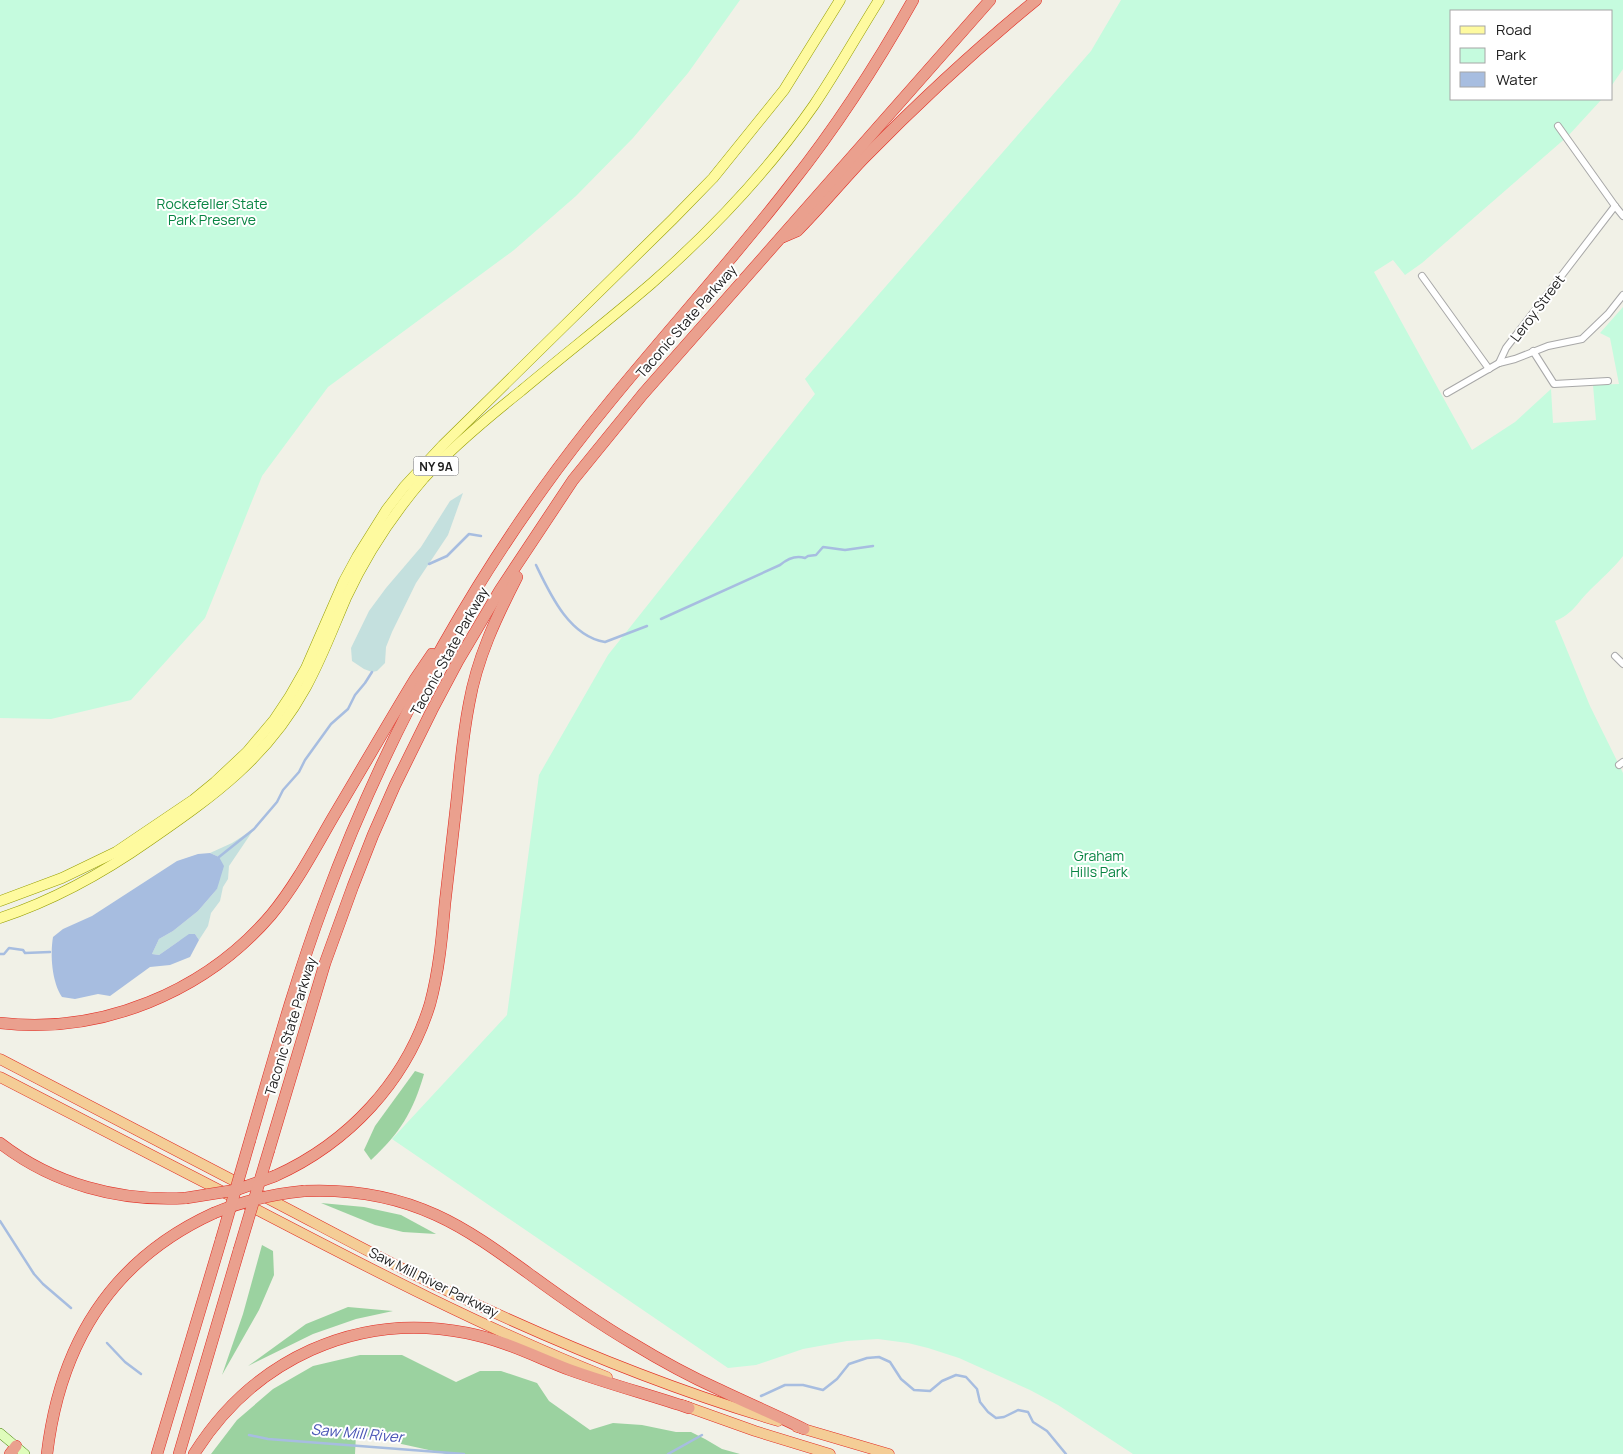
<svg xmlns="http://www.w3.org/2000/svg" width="1623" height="1454" font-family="Manrope,sans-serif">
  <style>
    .forest { fill: #9bd2a0 }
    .wetland { fill: #c4e0de }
    .park { fill: #c5fbde }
    .water { fill: #a7bde0 }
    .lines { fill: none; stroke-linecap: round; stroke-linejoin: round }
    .stream { stroke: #a7bde0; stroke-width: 2.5 }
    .minor-casing { stroke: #a8a8a8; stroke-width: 8 }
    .secondary-casing { stroke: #407e02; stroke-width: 10 }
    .primary-casing { stroke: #959e00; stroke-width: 11 }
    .trunk-casing { stroke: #e12c23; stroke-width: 11 }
    .motorway-casing { stroke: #e12c23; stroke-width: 12 }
    .minor { stroke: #fff; stroke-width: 6 }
    .secondary { stroke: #dffcbb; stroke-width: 9 }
    .primary { stroke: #fefa9f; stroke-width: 10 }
    .trunk { stroke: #f4cd96; stroke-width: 10 }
    .motorway { stroke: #eaa08e; stroke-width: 11 }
    .motorway-bridge-casing { stroke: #e12c23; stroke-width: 12; stroke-linecap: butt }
    .motorway-bridge { stroke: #eaa08e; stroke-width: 11 }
    .labels { text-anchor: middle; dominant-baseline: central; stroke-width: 4; stroke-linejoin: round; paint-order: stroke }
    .shield { fill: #fff; stroke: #646464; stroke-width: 1 }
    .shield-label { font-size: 12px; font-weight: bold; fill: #212121 }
    .park-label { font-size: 14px; fill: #088543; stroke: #fff }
    .street-label { font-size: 14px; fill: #212121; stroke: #fff }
    .water-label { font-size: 15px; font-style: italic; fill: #4955b5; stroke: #fff }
  </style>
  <rect width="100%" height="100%" fill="#f1f1e7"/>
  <g class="forest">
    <path d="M 415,1071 L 424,1074 C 413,1112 400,1133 371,1160 L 364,1150 L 375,1126 Z"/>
    <path d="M 321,1203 L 364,1207 L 401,1215 L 436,1234 L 403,1232 L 375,1225 Z"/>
    <path d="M 262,1245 L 273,1251 L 274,1275 L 259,1310 L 222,1375 L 243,1314 Z"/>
    <path d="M 348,1307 L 393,1311 L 356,1319 L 313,1334 L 248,1366 L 306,1324 Z"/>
    <path d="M 360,1355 L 402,1355 L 456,1382 L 480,1371 L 501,1371 L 537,1383 L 549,1401 L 590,1430 L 613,1423 L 642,1425 L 676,1432 L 691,1432 L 705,1439 L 722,1449 L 740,1454 L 447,1454 L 356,1434 L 355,1454 L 211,1454 L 237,1420 L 273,1389 L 313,1366 Z"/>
  </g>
  <g class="wetland">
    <path d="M 463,493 L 448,535 L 416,583 L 392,632 L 386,647 L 385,663 L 377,671 L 372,672 L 364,669 L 352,661 L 351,648 L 369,611 L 386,588 L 421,547 L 450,501 Z"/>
    <path d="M 254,829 L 229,866 L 228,879 L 223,887 L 220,901 L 211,913 L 208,926 L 199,940 L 195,934 L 179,941 L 159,955 L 152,954 L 159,939 L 173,931 L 198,911 L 217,889 L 219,857 L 210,853 L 232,843 Z"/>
  </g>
  <g class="park">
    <path d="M 0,0 L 740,0 L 688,73 L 633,138 L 576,196 L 514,250 L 328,387 L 262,476 L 205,618 L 131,700 L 51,719 L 0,718 Z"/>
    <path d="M 1121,0 L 1623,0 L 1623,69 L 1612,85 L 1612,11 L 1452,11 L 1452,99 L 1602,99 L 1568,136 L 1422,263 L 1405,275 L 1393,260 L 1374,272 L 1472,450 L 1515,422 L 1551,389 L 1553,423 L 1596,420 L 1593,385 L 1619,384 L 1610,338 L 1600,333 L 1623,307 L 1623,556 C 1613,569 1601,579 1590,590 C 1577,603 1573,614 1555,621 L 1590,706 L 1623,773 L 1623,1454 L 1133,1454 L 1058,1405 L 1030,1390 L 959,1358 L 928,1348 L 908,1343 L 878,1339 L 847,1341 L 803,1349 L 756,1365 L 728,1368 L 392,1139 L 507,1015 L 539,775 L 608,655 L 815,394 L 805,379 L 1091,51 Z"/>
  </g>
  <path class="water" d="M 210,853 L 219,857 L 224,866 L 217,889 L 198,911 L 173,931 L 159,939 L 152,954 L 159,955 L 189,934 L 195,934 L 199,940 L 190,957 L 170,965 L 150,967 L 110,996 L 98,994 L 75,999 L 62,997 C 52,982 50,955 53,937 L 63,929 L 92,916 L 177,861 L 198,854 Z"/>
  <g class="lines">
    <g class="stream">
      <path d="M 429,564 L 447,556 L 469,534 L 481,536"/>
      <path d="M 536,565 C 550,594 569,636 605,642 L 647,626"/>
      <path d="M 661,619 L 780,565 C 787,559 796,555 805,558 L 808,556 L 816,555 L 823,547 L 845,550 L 873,546"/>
      <path d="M 219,857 L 254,829 L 277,802 L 283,790 L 299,772 L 305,760 L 331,724 L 348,709 L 355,695 L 365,683 L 372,672"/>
      <path d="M 0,954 L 4,954 L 9,948 L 23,950 L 25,953 L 50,952"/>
      <path d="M 0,1221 L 34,1274 L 43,1284 L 71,1308"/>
      <path d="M 107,1343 L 125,1362 L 141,1374"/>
      <path d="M 761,1396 L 785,1385 L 803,1385 L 823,1390 L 837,1379 L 849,1364 L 867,1358 L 879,1357 L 890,1362 L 901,1379 L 914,1390 L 930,1391 L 942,1381 L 956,1375 L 966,1377 L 977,1389 L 980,1402 L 988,1412 L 996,1418 L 1004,1417 L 1018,1410 L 1028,1412 L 1033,1422 L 1047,1431 L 1066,1454"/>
      <path d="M 249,1435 L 268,1439 L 464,1454"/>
      <path d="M 668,1454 L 702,1435"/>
    </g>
    <g class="minor-casing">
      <g id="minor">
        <path d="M 1558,126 L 1615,206 L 1623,216"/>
        <path d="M 1422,276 L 1489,369"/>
        <path d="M 1533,351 L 1554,384 L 1608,381"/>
        <path d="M 1499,363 L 1506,348 L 1615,206"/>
        <path d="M 1447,393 L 1499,363 L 1515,359 L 1548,346 L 1582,339 L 1608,314 L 1623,295"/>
        <path d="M 1615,656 L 1623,664"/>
        <path d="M 1619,765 L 1623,762"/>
      </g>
    </g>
    <g class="secondary-casing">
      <path id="secondary" d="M 0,1433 L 25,1454"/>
    </g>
    <g class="primary-casing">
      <g id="primary">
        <path d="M 0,901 L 62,878 L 116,852 L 193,800 L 215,782 L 247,752 L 274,720 L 290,696 L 306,668 L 344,581 L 357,557 L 387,509 L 404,487 L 443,445 L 673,219 L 713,178 L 784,90 L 840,0"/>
        <path d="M 0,918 C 55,900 103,873 150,840 C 215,795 267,758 306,687 C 322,658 333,628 346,598 C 366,555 393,514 424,478 C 453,446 487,418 521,391 C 564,355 609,320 652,283 C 712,230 768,171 814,105 C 837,71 857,35 879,0"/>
      </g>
    </g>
    <g class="trunk-casing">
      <g id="trunk">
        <path d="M 0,1059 L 244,1186"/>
        <path d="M 0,1077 L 227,1194"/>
        <path d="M 263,1196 C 319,1225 374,1255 431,1283 C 543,1337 659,1386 778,1421"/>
        <path d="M 246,1204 C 365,1266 483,1328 607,1377"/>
        <path d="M 682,1405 L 755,1431 L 830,1454"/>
        <path d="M 797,1427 L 889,1454"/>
      </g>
    </g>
    <g class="motorway-casing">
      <g id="motorway">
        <path d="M 783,237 L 797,231 C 820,208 841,182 864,158 C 919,102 976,49 1036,0"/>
        <path d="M 0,1023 C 101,1035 205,992 271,915 C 295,886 313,852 332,819 C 360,772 387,725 415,679 L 432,654"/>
        <path d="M 250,1140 C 273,1061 295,981 324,903 C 378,757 451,617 542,490 C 618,383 711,288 791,184 C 837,126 877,64 913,0"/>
        <path d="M 0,1143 C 53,1184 119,1202 186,1198"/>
        <path d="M 269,1150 L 325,963 L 353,886 L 373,835 L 395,785 L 432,710 L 458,661 L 500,590 L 573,480 L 643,394 L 990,0"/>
        <path d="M 275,1176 C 348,1143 406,1082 430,1004 C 439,971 442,937 445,903 C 449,868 453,833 457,798 C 460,766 463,735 469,704 C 477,658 496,618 517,577"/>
        <path d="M 304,1191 C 349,1189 395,1196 436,1215 C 469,1230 499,1252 528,1273 C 562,1298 596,1322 632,1343 C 660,1360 689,1376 718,1389 C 747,1403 776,1415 804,1429"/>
        <path d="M 10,1454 L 16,1446"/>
        <path d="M 47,1454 C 60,1344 111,1260 214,1213"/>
        <path d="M 157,1454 L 221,1240"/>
        <path d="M 179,1454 L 239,1250"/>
        <path d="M 194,1454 C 253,1360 356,1311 467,1333 C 503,1340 536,1357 570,1370 C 609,1384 650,1395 689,1408"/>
      </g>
    </g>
    <use href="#minor" class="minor"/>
    <use href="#secondary" class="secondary"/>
    <use href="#primary" class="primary"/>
    <use href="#trunk" class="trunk"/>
    <use href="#motorway" class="motorway"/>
    <g class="motorway-bridge-casing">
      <g id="motorway-bridge">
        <path d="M 186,1198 L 236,1190 L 275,1176"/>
        <path d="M 214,1213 C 243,1201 273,1194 304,1191"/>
        <path d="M 221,1240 L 250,1140"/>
        <path d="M 239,1250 L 269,1150"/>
      </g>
    </g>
    <use href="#motorway-bridge" class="motorway-bridge"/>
  </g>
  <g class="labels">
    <rect class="shield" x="413.5" y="456.5" width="45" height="19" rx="4"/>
    <g class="shield-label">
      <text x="436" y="466">NY 9A</text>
    </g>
    <g class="park-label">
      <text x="212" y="203">Rockefeller State<tspan x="212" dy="16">Park Preserve</tspan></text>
      <text x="1099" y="855">Graham<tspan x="1099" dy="16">Hills Park</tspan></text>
    </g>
    <g class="street-label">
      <text transform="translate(1537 308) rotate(-53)">Leroy Street</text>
      <text transform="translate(686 321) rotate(-49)">Taconic State Parkway</text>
      <text transform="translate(449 651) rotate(-61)">Taconic State Parkway</text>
      <text transform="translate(290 1026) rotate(-73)">Taconic State Parkway</text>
      <text transform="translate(434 1282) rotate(26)">Saw Mill River Parkway</text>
    </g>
    <g class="water-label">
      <text transform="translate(357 1433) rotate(5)">Saw Mill River</text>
    </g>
  </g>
  <rect x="1450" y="10" width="162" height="90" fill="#ffffff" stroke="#a6a6a6"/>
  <rect x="1460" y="26" width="25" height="8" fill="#fefa9f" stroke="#a6a6a6"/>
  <text x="1496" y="35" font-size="15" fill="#212121">Road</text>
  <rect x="1460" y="48" width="25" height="15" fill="#c5fbde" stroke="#a6a6a6"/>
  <text x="1496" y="60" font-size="15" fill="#212121">Park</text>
  <rect x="1460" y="72" width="25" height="15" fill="#a7bde0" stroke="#a6a6a6"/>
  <text x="1496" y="85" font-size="15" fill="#212121">Water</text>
</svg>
